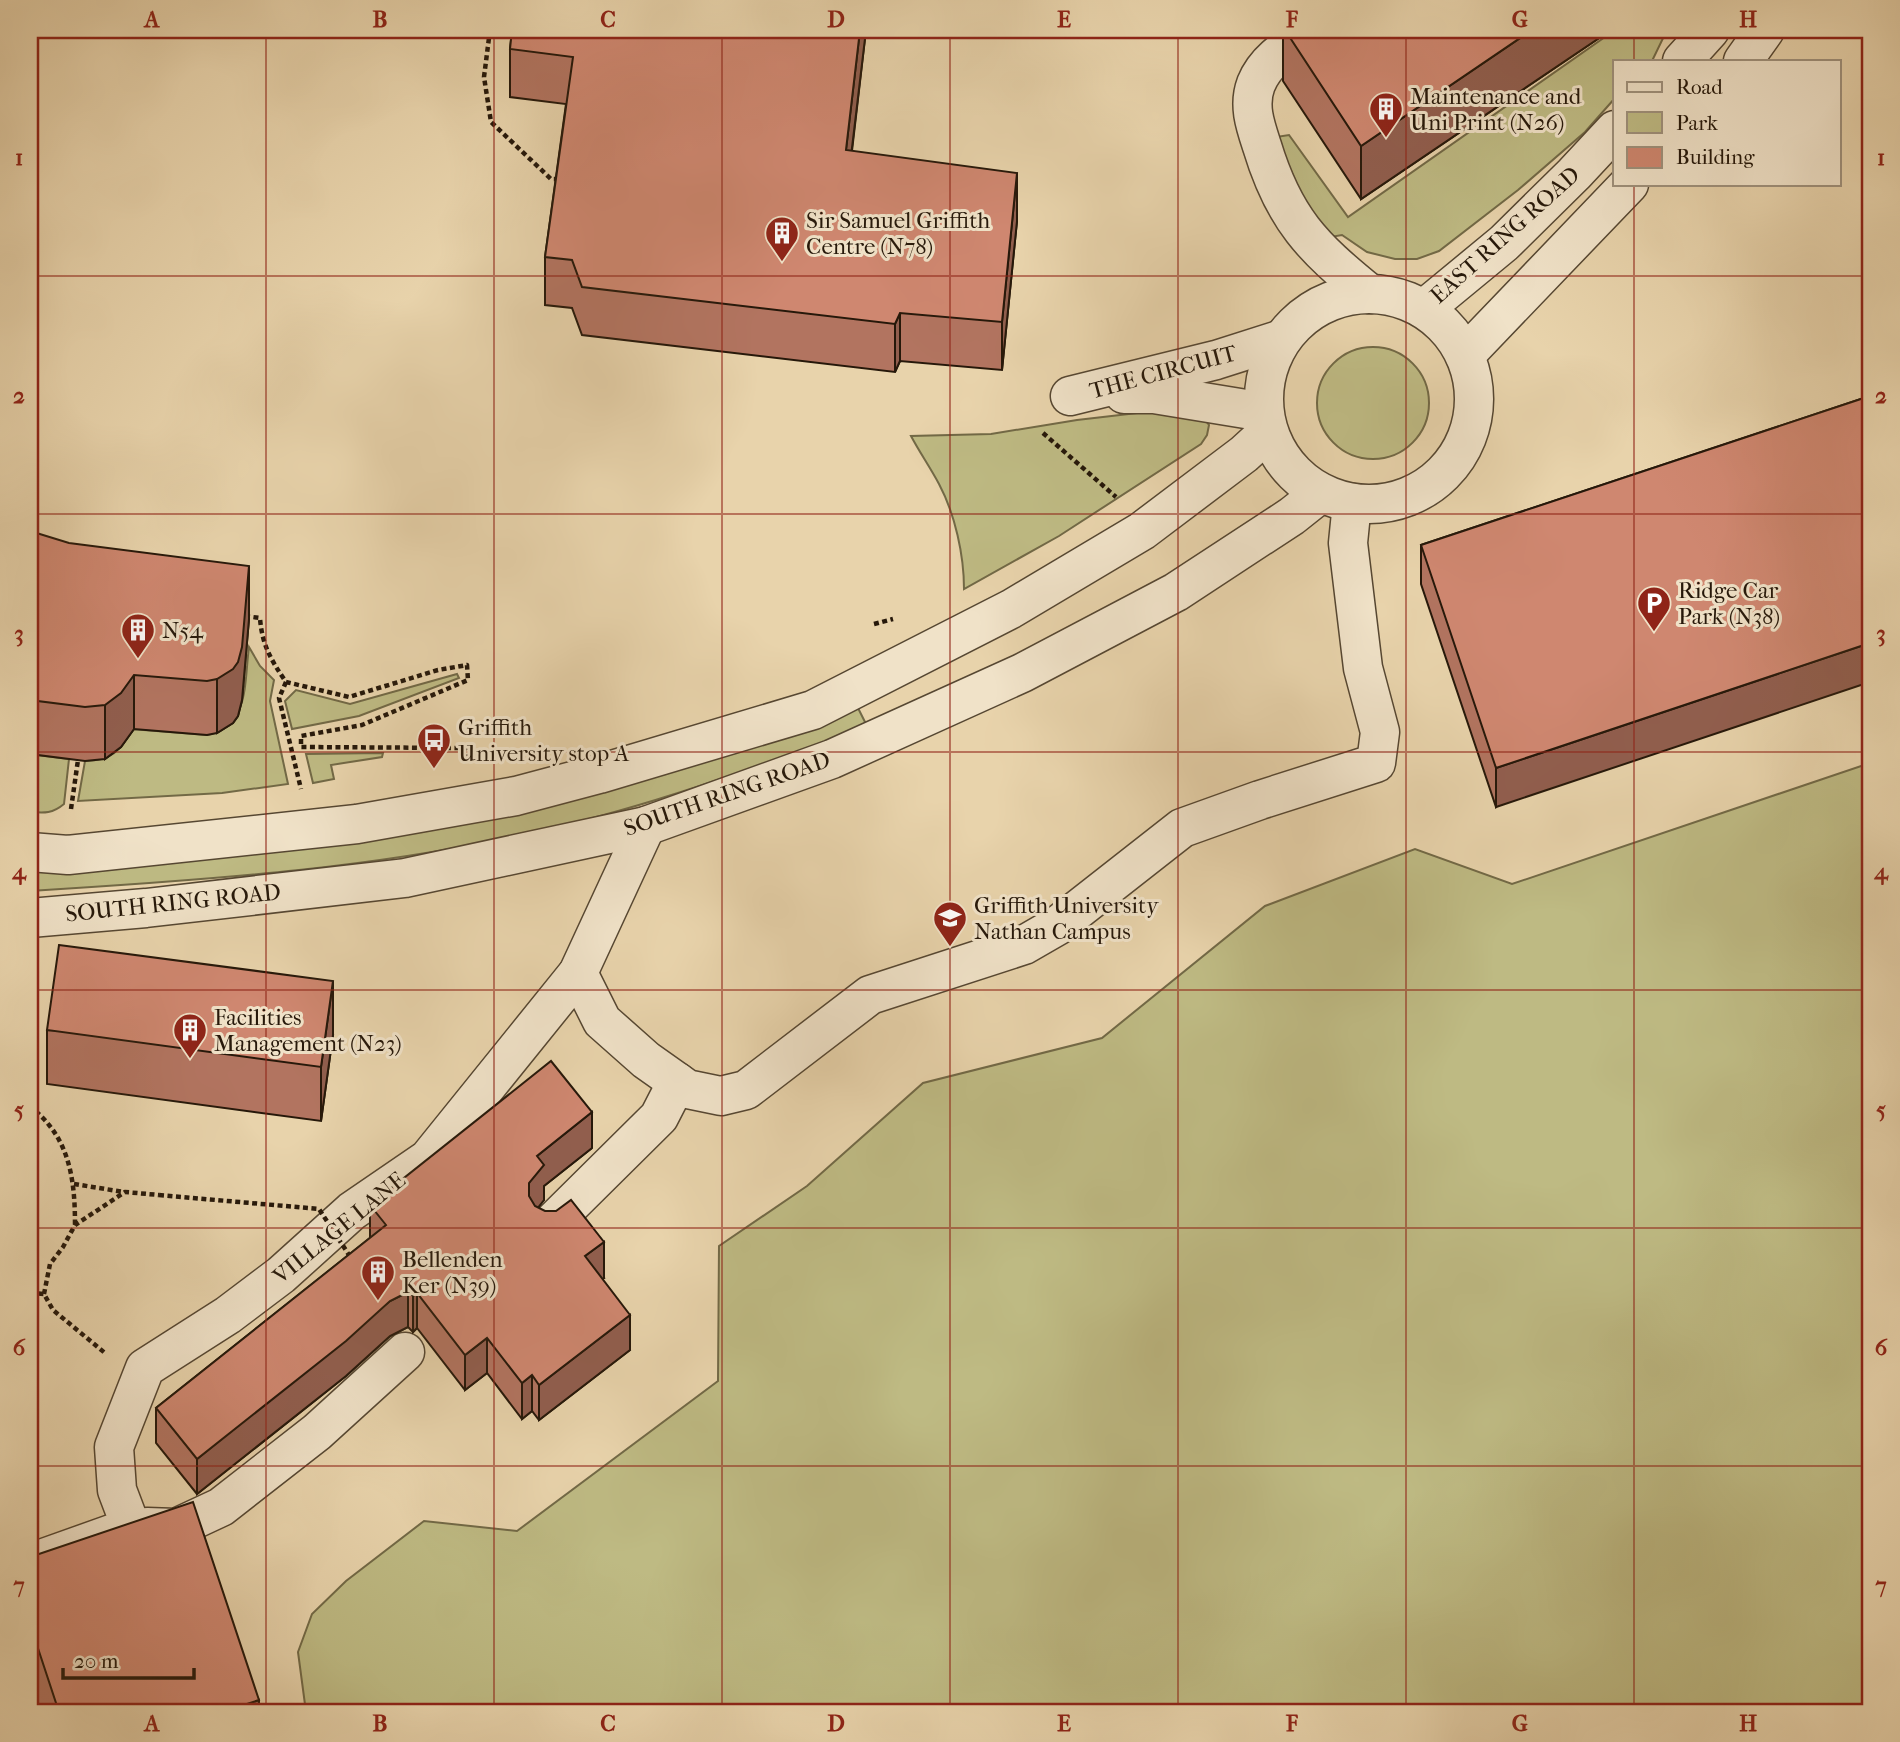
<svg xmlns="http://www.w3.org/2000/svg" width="1900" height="1742" font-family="'IM FELL French Canon',serif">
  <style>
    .green { fill: #beba83; stroke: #726946; stroke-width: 2 }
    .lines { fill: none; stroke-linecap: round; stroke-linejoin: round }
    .minor-casing { stroke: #564732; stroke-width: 41 }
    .path { stroke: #26180a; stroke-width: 4.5; stroke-dasharray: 5 3.5; stroke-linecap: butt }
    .minor { stroke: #f0e2c8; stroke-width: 38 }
    .path-bridge { stroke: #26180a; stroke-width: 4.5; stroke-dasharray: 5 3.5; stroke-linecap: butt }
    .wall { fill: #b27460; stroke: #26180a; stroke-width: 2 }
    .shaded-wall { fill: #915e4e; stroke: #26180a; stroke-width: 2 }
    .building { fill: #cf8770; stroke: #26180a; stroke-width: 2 }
    .grid { fill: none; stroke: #8f2418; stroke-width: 2; stroke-opacity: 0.55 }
    .labels { text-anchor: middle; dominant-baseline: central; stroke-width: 6; stroke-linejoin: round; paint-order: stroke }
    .poi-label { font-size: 23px; fill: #26180a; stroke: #f0e2c8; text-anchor: start }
    .street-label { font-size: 23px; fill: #26180a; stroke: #f0e2c8 }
    .neatline { fill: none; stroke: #8f2418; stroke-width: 2.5 }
    .grid-label { font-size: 23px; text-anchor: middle; font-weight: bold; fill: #8f2418 }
  </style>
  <rect width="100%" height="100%" fill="#e8d3ab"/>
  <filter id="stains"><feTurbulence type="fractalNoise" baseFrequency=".00286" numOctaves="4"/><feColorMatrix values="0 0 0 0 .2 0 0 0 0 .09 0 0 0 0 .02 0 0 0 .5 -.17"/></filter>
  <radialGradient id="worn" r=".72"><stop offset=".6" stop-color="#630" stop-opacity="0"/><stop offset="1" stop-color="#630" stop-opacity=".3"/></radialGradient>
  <g class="green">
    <path d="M 1615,30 L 1667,30 L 1652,61 L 1615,61 L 1615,98 L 1585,132 L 1518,190 L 1439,251 L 1417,259 L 1395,259 L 1367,252 L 1342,235 L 1325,238 L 1309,212 L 1276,137 L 1289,135 L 1348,217 Z"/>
    <circle cx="1373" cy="403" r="56"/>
    <path d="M 1146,412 L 1205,420 L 1209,425 L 1207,435 L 1201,444 L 1059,536 L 964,589 C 964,555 955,514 939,484 C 930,467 920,453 911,436 L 991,434 L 1077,420 Z"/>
    <path d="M 249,647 L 260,666 L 274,680 L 270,701 L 288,784 L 222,793 L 78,801 L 85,761 C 113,760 119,752 131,729 L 207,735 C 250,726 244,682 249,647 Z"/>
    <path d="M 457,674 L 459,678 L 359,716 L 292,729 L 285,701 L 296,690 L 350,704 Z"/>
    <path d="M 855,702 L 867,726 C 768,763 668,800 565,825 C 390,868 209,880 30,891 L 30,866 L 173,859 Z"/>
    <path d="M 383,753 L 382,757 L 331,765 L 334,779 L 313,783 L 306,754 Z"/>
    <path d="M 30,754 L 69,759 L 64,804 C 52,814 44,813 30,812 Z"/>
    <path d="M 1870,763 L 1870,1712 L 306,1712 L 298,1652 L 312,1614 L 346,1581 L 424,1521 L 517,1531 L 718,1381 L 719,1246 L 807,1186 L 923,1083 L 1102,1038 L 1265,906 L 1415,849 L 1512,884 Z"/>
  </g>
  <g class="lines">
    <g class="minor-casing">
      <g id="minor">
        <path d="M 1314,30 C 1292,45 1267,57 1256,84 C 1248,105 1255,125 1262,146 C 1284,219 1312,247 1370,294"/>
        <path d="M 1682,61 L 1710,30"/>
        <path d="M 1743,61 L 1765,30"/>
        <circle cx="1369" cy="399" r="105"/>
        <path d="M 1424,309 L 1504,243 L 1574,174 L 1615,130"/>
        <path d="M 1465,355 L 1629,184"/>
        <path d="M 1124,394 L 1154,394 L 1264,412"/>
        <path d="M 1070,396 L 1216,360 L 1282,339"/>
        <path d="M 30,852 L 68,855 L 357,824 L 516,796 L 599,774 L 813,710 L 1011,609 L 1142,531 L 1244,454 L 1268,432"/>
        <path d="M 30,918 L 146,908 L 405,878 L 646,826 L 832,759 L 1022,673 L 1176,592 L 1292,516 L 1321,493"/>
        <path d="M 578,973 L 602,1021 L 646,1060 L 687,1089 L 721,1096 L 746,1090 L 870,995 L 1024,945 L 1057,926 L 1182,828 L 1260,800 L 1376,763 L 1380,732 L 1363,668 L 1348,543 L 1352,503"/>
        <path d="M 550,1225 L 659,1117 L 677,1082"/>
        <path d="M 147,1527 L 176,1528 L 221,1507 L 317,1432 L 405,1352"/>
        <path d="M 30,1563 L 131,1527 L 117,1490 L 114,1447 L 145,1368 L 228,1315 L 281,1275 L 352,1211 L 428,1159 L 578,973 L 646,826"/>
      </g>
    </g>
    <g class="path">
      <path d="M 490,30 L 484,77 L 491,122 L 551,179 L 561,179"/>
      <path d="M 1043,433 L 1116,497"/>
      <path d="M 245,616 L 260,618 C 262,645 271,660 286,682 L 349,697 L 438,670 L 467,665 L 468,680 L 362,725 L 301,736 L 301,747 L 465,748 L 471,762"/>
      <path d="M 874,624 L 893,619"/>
      <path d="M 286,682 L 279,698 L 301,789"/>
      <path d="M 71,809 L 78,760"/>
      <path d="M 30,1105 C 36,1112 44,1118 49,1125 C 72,1153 75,1190 75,1225"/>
      <path d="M 74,1184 L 124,1192"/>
      <path d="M 30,1293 L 44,1294 L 53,1310 L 105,1353"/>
      <path d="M 44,1294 L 50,1264 L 63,1247 L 75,1225 L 125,1192 L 159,1195"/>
    </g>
    <use href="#minor" class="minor"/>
    <path class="path-bridge" d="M 159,1195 L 319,1209 L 351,1258"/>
  </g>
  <g class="wall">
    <path d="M 512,30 L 866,30 L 852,151 L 1017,221 L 1002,370 L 900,361 L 895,372 L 582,335 L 572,308 L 545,305 L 545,257 L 566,104 L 510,97 L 510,49 Z"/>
    <path d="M 1283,30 L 1611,30 L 1361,199 L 1283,81 Z"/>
    <path d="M 1870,396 L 1496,807 L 1421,584 L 1421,545 Z"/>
    <path d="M 30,531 L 249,619 L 242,700 L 238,716 L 233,723 L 217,733 L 207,735 L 134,729 L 121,747 L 105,759 L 85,761 L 30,754 Z"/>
    <path d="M 47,1030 L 333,1035 L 321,1121 L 47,1084 Z"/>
    <path d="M 592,1148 L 544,1186 L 544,1200 L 538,1207 L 604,1278 L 602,1279 L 630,1350 L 539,1420 L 532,1411 L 522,1419 L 487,1373 L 465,1390 L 417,1328 L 413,1332 L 408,1327 L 390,1336 L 346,1376 L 197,1494 L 156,1443 L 156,1408 L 370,1238 L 370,1205 Z"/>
    <path d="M 30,1557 L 259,1712 L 41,1712 L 30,1678 Z"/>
  </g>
  <g class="shaded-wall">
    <path d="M 860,30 L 866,30 L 846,198 L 846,150 Z"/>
    <path d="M 1532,30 L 1611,30 L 1361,199 L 1361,146 Z"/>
    <path d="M 1017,173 L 1017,221 L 1002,370 L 1002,322 Z"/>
    <path d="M 900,313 L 900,361 L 895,372 L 895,324 Z"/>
    <path d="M 249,566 L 249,619 L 242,700 L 238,716 L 233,723 L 217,733 L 217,679 Z"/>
    <path d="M 1870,643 L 1870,682 L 1496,807 L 1496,768 Z"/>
    <path d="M 134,675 L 134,729 L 121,747 L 105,759 L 105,705 Z"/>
    <path d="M 333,981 L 333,1035 L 321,1121 L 321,1067 Z"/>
    <path d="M 592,1112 L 592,1148 L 544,1186 L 544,1200 L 529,1219 L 529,1183 L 537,1156 Z"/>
    <path d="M 604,1242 L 604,1278 L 585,1292 L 585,1256 Z"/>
    <path d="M 408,1292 L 408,1327 L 390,1336 L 346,1376 L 197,1494 L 197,1459 L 390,1301 Z"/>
    <path d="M 417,1293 L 417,1328 L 413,1332 L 413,1296 Z"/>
    <path d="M 630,1315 L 630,1350 L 539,1420 L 539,1385 Z"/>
    <path d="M 487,1338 L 487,1373 L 465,1390 L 465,1355 Z"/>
    <path d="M 532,1375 L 532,1411 L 522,1419 L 522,1383 Z"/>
    <path d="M 259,1700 L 259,1712 L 222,1712 Z"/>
  </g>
  <g class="building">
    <path d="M 512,30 L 860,30 L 846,150 L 1017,173 L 1002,322 L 900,313 L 895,324 L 582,287 L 572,260 L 545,257 L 573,57 L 510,49 Z"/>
    <path d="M 1285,30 L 1532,30 L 1361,146 Z"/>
    <path d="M 1870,396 L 1870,643 L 1496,768 L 1421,545 Z"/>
    <path d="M 30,531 L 69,543 L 249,566 L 242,647 L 238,662 L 233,669 L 217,679 L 207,681 L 134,675 L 121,693 L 105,705 L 85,707 L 30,700 Z"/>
    <path d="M 59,945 L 333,981 L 321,1067 L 47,1030 Z"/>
    <path d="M 551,1061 L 592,1112 L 537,1156 L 544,1165 L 529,1183 L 529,1196 L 535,1206 L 545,1211 L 556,1211 L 571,1200 L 604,1242 L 585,1256 L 630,1315 L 539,1385 L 532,1375 L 522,1383 L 487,1338 L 465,1355 L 417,1293 L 413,1296 L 408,1292 L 390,1301 L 346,1341 L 197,1459 L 156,1408 L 386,1225 L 370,1205 Z"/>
    <path d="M 193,1502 L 259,1700 L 222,1712 L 59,1712 L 30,1624 L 30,1557 Z"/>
  </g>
  <path class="grid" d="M 266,30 L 266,1712M 494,30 L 494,1712M 722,30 L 722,1712M 950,30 L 950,1712M 1178,30 L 1178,1712M 1406,30 L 1406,1712M 1634,30 L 1634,61M 1634,184 L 1634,1712M 30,276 L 1870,276M 30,514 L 1870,514M 30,752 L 1870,752M 30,990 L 1870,990M 30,1228 L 1870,1228M 30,1466 L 1870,1466"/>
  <defs>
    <g id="building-pin" transform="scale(1.75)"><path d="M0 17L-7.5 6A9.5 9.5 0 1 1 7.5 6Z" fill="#8f2418" stroke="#f0e2c8"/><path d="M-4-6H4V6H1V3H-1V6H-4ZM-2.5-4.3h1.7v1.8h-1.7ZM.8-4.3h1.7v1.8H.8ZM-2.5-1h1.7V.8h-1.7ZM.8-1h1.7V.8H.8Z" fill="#fff"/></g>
    <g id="parking-pin" transform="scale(1.75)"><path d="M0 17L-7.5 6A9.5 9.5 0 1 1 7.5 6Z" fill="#8f2418" stroke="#f0e2c8"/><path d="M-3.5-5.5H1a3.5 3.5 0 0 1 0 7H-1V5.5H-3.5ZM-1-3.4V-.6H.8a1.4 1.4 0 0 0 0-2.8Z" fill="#fff"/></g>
    <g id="bus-pin" transform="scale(1.75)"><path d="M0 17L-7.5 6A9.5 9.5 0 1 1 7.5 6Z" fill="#8f2418" stroke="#f0e2c8"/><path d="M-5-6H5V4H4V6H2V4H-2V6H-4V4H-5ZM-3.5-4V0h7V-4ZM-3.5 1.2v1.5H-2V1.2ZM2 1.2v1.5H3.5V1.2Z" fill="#fff"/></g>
    <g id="university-pin" transform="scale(1.75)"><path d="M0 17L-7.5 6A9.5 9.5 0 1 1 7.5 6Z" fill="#8f2418" stroke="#f0e2c8"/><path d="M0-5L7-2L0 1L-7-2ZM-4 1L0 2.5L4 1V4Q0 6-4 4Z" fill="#fff"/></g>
  </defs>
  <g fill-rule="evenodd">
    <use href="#building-pin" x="1386" y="109"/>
    <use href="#building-pin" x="782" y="233"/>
    <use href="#parking-pin" x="1654" y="603"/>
    <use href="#building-pin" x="138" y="630"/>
    <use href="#bus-pin" x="434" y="740"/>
    <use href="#university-pin" x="950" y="918"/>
    <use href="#building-pin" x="190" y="1030"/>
    <use href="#building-pin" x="378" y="1272"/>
  </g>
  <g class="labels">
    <g class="poi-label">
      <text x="1410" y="96">Maintenance and<tspan x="1410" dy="26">Uni Print (N26)</tspan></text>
      <text x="806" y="220">Sir Samuel Griffith<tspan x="806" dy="26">Centre (N78)</tspan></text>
      <text x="1678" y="590">Ridge Car<tspan x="1678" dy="26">Park (N38)</tspan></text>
      <text x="162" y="630">N54</text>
      <text x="458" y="727">Griffith<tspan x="458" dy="26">University stop A</tspan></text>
      <text x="974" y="905">Griffith University<tspan x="974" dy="26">Nathan Campus</tspan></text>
      <text x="214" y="1017">Facilities<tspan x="214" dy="26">Management (N23)</tspan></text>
      <text x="402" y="1259">Bellenden<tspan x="402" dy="26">Ker (N39)</tspan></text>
    </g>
    <g class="street-label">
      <text transform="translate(1505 235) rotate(-42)">EAST RING ROAD</text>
      <text transform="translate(1163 372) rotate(-15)">THE CIRCUIT</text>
      <text transform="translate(727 794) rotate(-19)">SOUTH RING ROAD</text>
      <text transform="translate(173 903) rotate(-6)">SOUTH RING ROAD</text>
      <text transform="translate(339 1228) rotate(-39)">VILLAGE LANE</text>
    </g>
  </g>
  <rect width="1900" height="1742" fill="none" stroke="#e8d3ab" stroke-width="77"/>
  <rect x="1613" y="60" width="228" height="126" fill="#f0e2c8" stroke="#9f917c" stroke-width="2"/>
  <rect x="1627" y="82" width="35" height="10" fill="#f0e2c8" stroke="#9f917c" stroke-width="2"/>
  <text x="1676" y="94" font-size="21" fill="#26180a">Road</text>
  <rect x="1627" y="112" width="35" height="21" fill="#beba83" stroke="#9f917c" stroke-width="2"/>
  <text x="1676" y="130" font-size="21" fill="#26180a">Park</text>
  <rect x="1627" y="147" width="35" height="21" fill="#cf8770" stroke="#9f917c" stroke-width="2"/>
  <text x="1676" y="164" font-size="21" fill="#26180a">Building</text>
  <path d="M63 1668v10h131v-10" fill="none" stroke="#26180a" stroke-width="3.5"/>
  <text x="74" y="1668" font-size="21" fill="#26180a" stroke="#f0e2c8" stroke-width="5" paint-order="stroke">20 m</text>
  <rect x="38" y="38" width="1824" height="1666" class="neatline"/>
  <g class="grid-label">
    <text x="152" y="27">A</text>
    <text x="380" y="27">B</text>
    <text x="608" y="27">C</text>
    <text x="836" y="27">D</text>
    <text x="1064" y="27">E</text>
    <text x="1292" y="27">F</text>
    <text x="1520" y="27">G</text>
    <text x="1748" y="27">H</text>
    <text x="19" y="165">1</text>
    <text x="1881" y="165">1</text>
    <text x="19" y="403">2</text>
    <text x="1881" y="403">2</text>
    <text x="19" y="641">3</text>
    <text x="1881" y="641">3</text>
    <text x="19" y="879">4</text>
    <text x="1881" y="879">4</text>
    <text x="19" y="1117">5</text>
    <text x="1881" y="1117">5</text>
    <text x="19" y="1355">6</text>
    <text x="1881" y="1355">6</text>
    <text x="19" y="1593">7</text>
    <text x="1881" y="1593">7</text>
    <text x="152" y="1731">A</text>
    <text x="380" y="1731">B</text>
    <text x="608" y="1731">C</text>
    <text x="836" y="1731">D</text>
    <text x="1064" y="1731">E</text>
    <text x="1292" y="1731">F</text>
    <text x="1520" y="1731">G</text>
    <text x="1748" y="1731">H</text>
  </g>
  <rect width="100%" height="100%" filter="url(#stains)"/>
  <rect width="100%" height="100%" fill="url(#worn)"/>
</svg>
